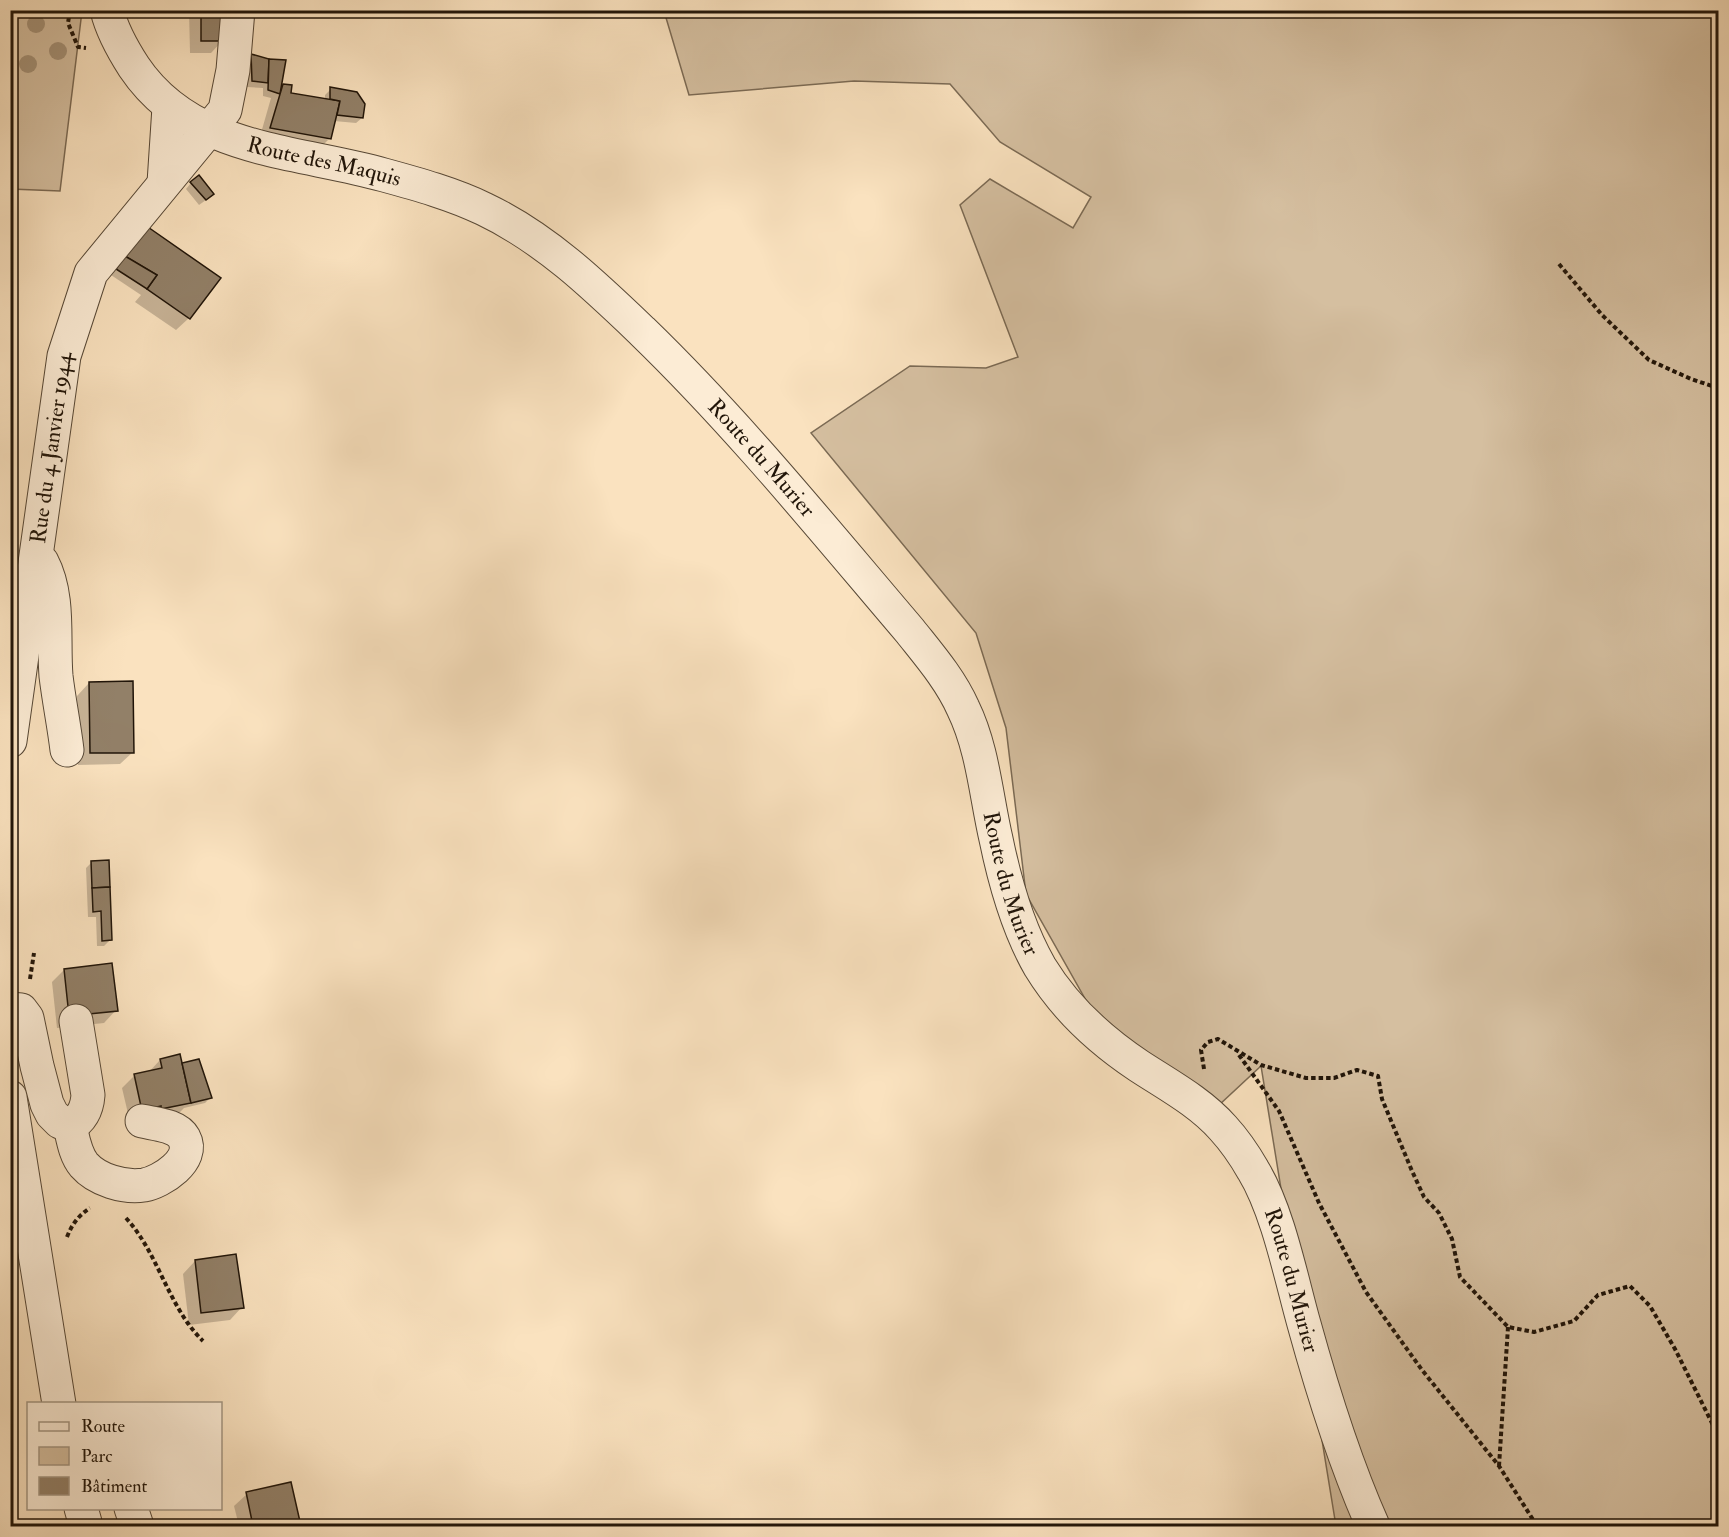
<svg xmlns="http://www.w3.org/2000/svg" width="1729" height="1537" font-family="'IM FELL Double Pica',serif">
  <style>
    .green { fill: #d5bfa0; stroke: #7b6a54; stroke-width: 1.5 }
    .shadow { fill: #0003 }
    .building { fill: #928068; stroke: #211509; stroke-width: 1.5 }
    .lines { fill: none; stroke-linecap: round; stroke-linejoin: round }
    .minor-casing { stroke: #574836; stroke-width: 35 }
    .path { stroke: #211509; stroke-width: 4; stroke-dasharray: 4.5 3; stroke-linecap: butt }
    .minor { stroke: #fcecd5; stroke-width: 33 }
    .tree { fill: #a59278 }
    .labels { text-anchor: middle; dominant-baseline: central; stroke-width: 6; stroke-linejoin: round; paint-order: stroke }
    .street-label { font-size: 22px; fill: #211509; stroke: #fcecd5 }
  </style>
  <rect width="100%" height="100%" fill="#fae2bf"/>
  <filter id="stains"><feTurbulence type="fractalNoise" baseFrequency=".00333" numOctaves="4"/><feColorMatrix values="0 0 0 0 .2 0 0 0 0 .09 0 0 0 0 .02 0 0 0 .5 -.17"/></filter>
  <radialGradient id="worn" r=".72"><stop offset=".6" stop-color="#630" stop-opacity="0"/><stop offset="1" stop-color="#630" stop-opacity=".3"/></radialGradient>
  <g class="green">
    <path d="M 11,10 L 82,11 L 60,191 L 11,189 Z"/>
    <path d="M 664,11 L 1718,11 L 1718,1526 L 1336,1526 L 1261,1066 L 1219,1105 L 1096,1018 L 1026,894 L 1006,728 L 976,633 L 811,433 L 910,366 L 986,368 L 1018,357 L 960,205 L 990,179 L 1073,228 L 1091,197 L 1000,142 L 950,84 L 854,81 L 689,95 Z"/>
  </g>
  <g class="shadow">
    <path d="M 189,10 L 223,10 L 223,40 L 211,53 L 190,53 Z"/>
    <path d="M 230,10 L 319,10 L 312,17 L 269,17 L 268,12 L 230,15 Z"/>
    <path d="M 251,56 L 269,60 L 285,61 L 280,89 L 283,85 L 289,94 L 325,100 L 325,95 L 331,89 L 362,118 L 356,123 L 334,121 L 330,138 L 318,150 L 259,140 L 271,98 L 263,96 L 263,88 L 247,87 L 246,61 Z"/>
    <path d="M 191,183 L 206,200 L 199,205 L 186,189 Z"/>
    <path d="M 133,239 L 189,318 L 176,330 L 135,302 L 141,295 L 111,275 L 115,270 L 110,267 Z"/>
    <path d="M 89,683 L 133,752 L 120,764 L 78,765 L 77,696 Z"/>
    <path d="M 92,862 L 110,940 L 104,946 L 97,946 L 96,917 L 88,917 L 86,868 Z"/>
    <path d="M 64,970 L 116,1010 L 104,1023 L 57,1028 L 52,982 Z"/>
    <path d="M 160,1060 L 181,1065 L 210,1098 L 205,1103 L 184,1108 L 177,1115 L 130,1122 L 122,1088 L 134,1076 L 148,1073 Z"/>
    <path d="M 195,1261 L 242,1307 L 230,1320 L 189,1325 L 183,1274 Z"/>
    <path d="M 290,1484 L 299,1526 L 239,1526 L 234,1506 L 247,1494 Z"/>
  </g>
  <g class="building">
    <rect x="201" y="10" width="24" height="31"/>
    <path d="M 251,54 L 269,59 L 268,83 L 252,81 Z"/>
    <path d="M 269,59 L 286,60 L 280,94 L 268,90 Z"/>
    <path d="M 283,84 L 292,85 L 291,93 L 340,101 L 331,139 L 270,128 Z"/>
    <path d="M 330,87 L 357,92 L 365,104 L 363,118 L 337,115 L 340,101 L 330,99 Z"/>
    <path d="M 199,175 L 214,194 L 206,200 L 190,182 Z"/>
    <path d="M 145,225 L 221,278 L 190,319 L 147,289 L 157,275 L 121,254 Z"/>
    <path d="M 125,256 L 157,275 L 147,289 L 116,269 Z"/>
    <path d="M 133,681 L 134,753 L 90,753 L 89,682 Z"/>
    <path d="M 109,860 L 110,887 L 92,888 L 91,861 Z"/>
    <path d="M 110,887 L 112,940 L 102,941 L 101,911 L 93,912 L 92,888 Z"/>
    <path d="M 112,963 L 118,1011 L 69,1016 L 64,969 Z"/>
    <path d="M 180,1054 L 191,1103 L 161,1109 L 161,1106 L 142,1111 L 134,1074 L 162,1068 L 160,1059 Z"/>
    <path d="M 199,1059 L 212,1098 L 191,1103 L 182,1063 Z"/>
    <path d="M 236,1254 L 244,1308 L 201,1313 L 195,1260 Z"/>
    <path d="M 291,1482 L 301,1526 L 253,1526 L 246,1492 Z"/>
  </g>
  <g class="lines">
    <g class="minor-casing">
      <g id="minor">
        <path id="s1" d="M 107,10 C 112,31 123,50 134,67 C 191,152 295,150 384,175 C 417,184 453,194 484,209 C 545,238 594,285 642,331 C 739,425 823,529 910,631 C 929,655 950,679 963,708 C 983,749 986,796 996,839 C 1005,883 1018,929 1040,967 C 1065,1008 1100,1040 1139,1066 C 1168,1085 1200,1102 1223,1128 C 1234,1140 1245,1156 1253,1170 C 1278,1211 1291,1278 1304,1324 C 1323,1393 1344,1461 1373,1526"/>
        <path d="M 164,183 L 169,107"/>
        <path d="M 42,562 C 60,596 53,639 56,676 C 59,701 64,725 67,750"/>
        <path id="s2" d="M 10,741 L 64,356 L 91,273 L 225,110 L 233,70 L 238,10"/>
        <path d="M 10,1009 L 21,1010 L 27,1018 L 37,1066 L 47,1104 L 52,1114 L 60,1122 L 70,1126 C 82,1119 87,1109 88,1095 L 76,1021"/>
        <path d="M 10,1097 L 59,1404"/>
        <path d="M 70,1126 C 73,1139 75,1154 84,1165 C 97,1180 124,1188 144,1185 C 161,1182 196,1160 184,1138 C 177,1125 155,1124 142,1121"/>
        <path d="M 81,1508 L 86,1526"/>
        <path d="M 131,1508 L 137,1526"/>
      </g>
    </g>
    <g class="path">
      <path d="M 70,10 L 68,23 L 78,47 L 86,48"/>
      <path d="M 1559,264 L 1602,315 L 1649,360 L 1691,379 L 1718,388"/>
      <path d="M 30,979 L 34,953"/>
      <path d="M 1239,1055 L 1279,1111 L 1319,1203 L 1366,1292 L 1422,1370 L 1499,1466 L 1537,1526"/>
      <path d="M 1204,1069 L 1201,1050 L 1208,1042 L 1218,1039 L 1261,1065 L 1306,1078 L 1334,1078 L 1357,1070 L 1378,1076 L 1382,1099 L 1412,1171 L 1424,1197 L 1439,1213 L 1452,1239 L 1460,1277 L 1508,1327 L 1534,1332 L 1574,1321 L 1598,1295 L 1630,1286 L 1650,1306 L 1675,1349 L 1718,1435"/>
      <path d="M 126,1218 C 159,1254 168,1307 203,1341"/>
      <path d="M 67,1237 C 72,1224 79,1215 90,1208"/>
      <path d="M 1499,1466 L 1508,1327"/>
    </g>
    <use href="#minor" class="minor"/>
  </g>
  <g class="tree">
    <circle cx="36" cy="24" r="9"/>
    <circle cx="58" cy="51" r="9"/>
    <circle cx="28" cy="64" r="9"/>
  </g>
  <g class="labels">
    <g class="street-label">
      <text stroke="none"><textPath href="#s1" startOffset="282">Route des Maquis</textPath></text>
      <text stroke="none"><textPath href="#s2" startOffset="296">Rue du 4 Janvier 1944</textPath></text>
      <text stroke="none"><textPath href="#s1" startOffset="824">Route du Murier</textPath></text>
      <text stroke="none"><textPath href="#s1" startOffset="1328">Route du Murier</textPath></text>
      <text stroke="none"><textPath href="#s1" startOffset="1832">Route du Murier</textPath></text>
    </g>
  </g>
  <rect width="1729" height="1537" fill="none" stroke="#fae2bf" stroke-width="36"/>
  <rect x="12" y="12" width="1705" height="1513" fill="none" stroke="#211509" stroke-width="3"/>
  <rect x="18" y="18" width="1693" height="1501" fill="none" stroke="#211509" stroke-width="1.5"/>
  <rect x="27" y="1402" width="195" height="108" fill="#fcecd5" stroke="#a49683" stroke-width="1.5"/>
  <rect x="39" y="1422" width="30" height="9" fill="#fcecd5" stroke="#a49683" stroke-width="1.5"/>
  <text x="81" y="1432" font-size="18" fill="#211509">Route</text>
  <rect x="39" y="1447" width="30" height="18" fill="#d5bfa0" stroke="#a49683" stroke-width="1.5"/>
  <text x="81" y="1462" font-size="18" fill="#211509">Parc</text>
  <rect x="39" y="1477" width="30" height="18" fill="#928068" stroke="#a49683" stroke-width="1.5"/>
  <text x="81" y="1492" font-size="18" fill="#211509">Bâtiment</text>
  <rect width="100%" height="100%" filter="url(#stains)"/>
  <rect width="100%" height="100%" fill="url(#worn)"/>
</svg>
